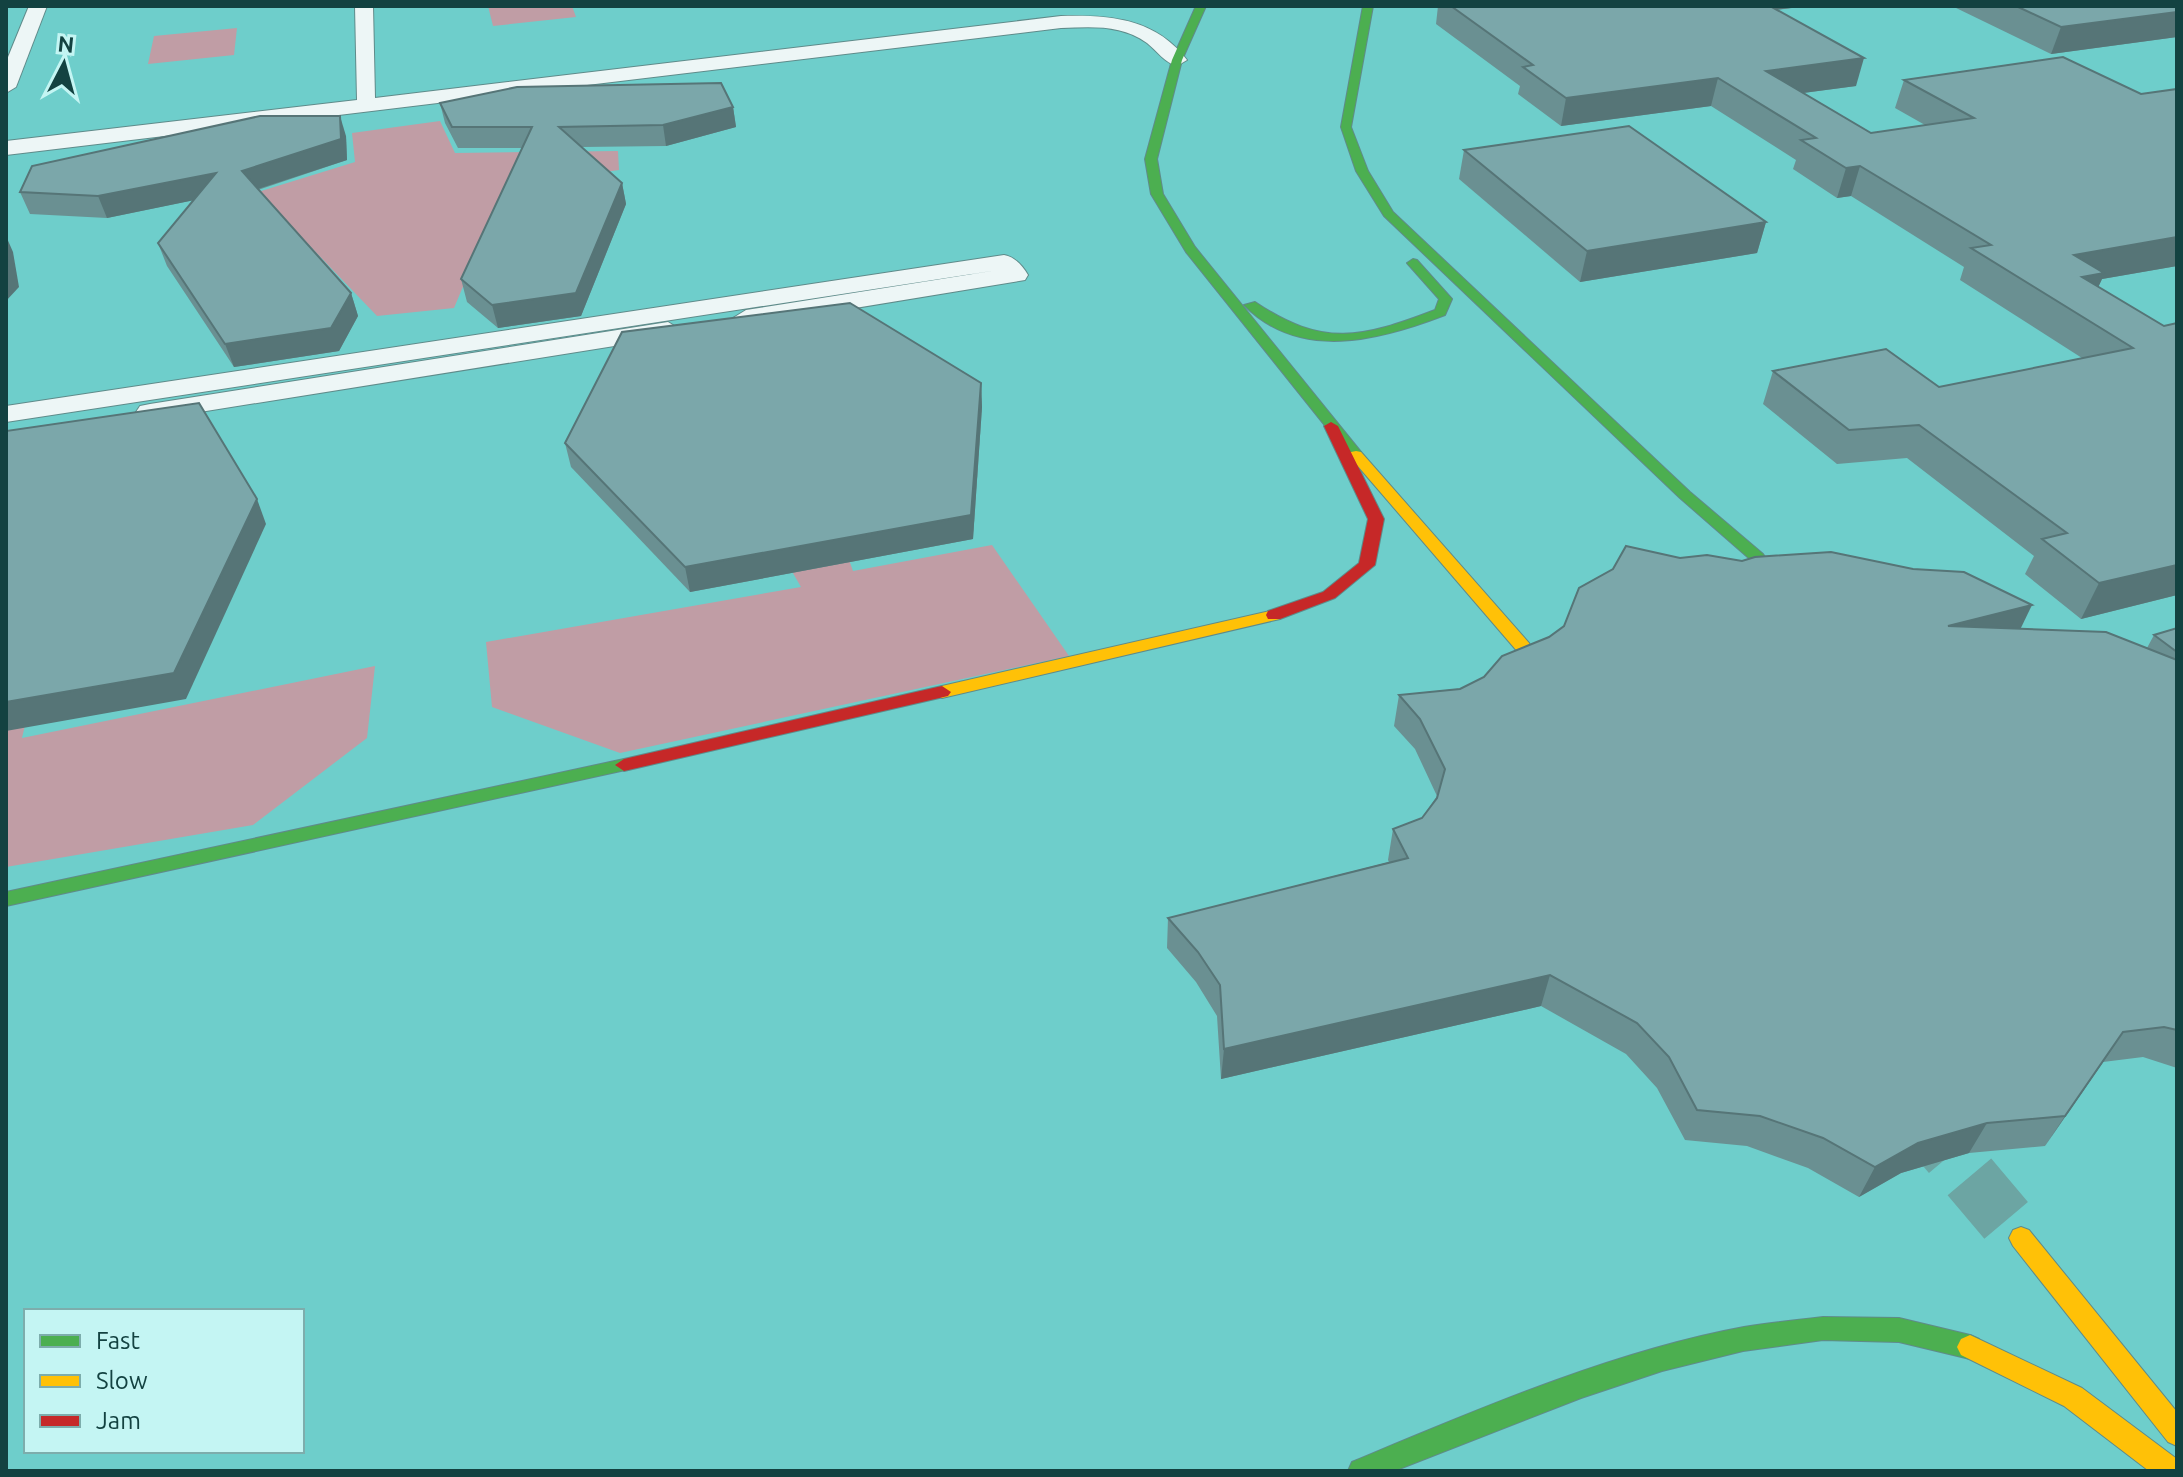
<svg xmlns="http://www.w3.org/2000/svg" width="2183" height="1477" font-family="Ubuntu,sans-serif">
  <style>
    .built { fill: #6ececb; fill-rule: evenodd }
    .green { fill: #c09da5 }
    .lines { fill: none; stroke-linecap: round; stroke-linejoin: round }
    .secondary-tunnel { stroke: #6ca5a3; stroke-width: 57; stroke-dasharray: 57 29; stroke-linecap: butt }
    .street-casing { stroke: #5f8b8a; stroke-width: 2 }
    .fast-casing { stroke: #5f8b8a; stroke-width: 2 }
    .slow-casing { stroke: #5f8b8a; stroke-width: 2 }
    .jam-casing { stroke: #5f8b8a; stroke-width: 2 }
    .street { fill: #edf6f6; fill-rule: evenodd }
    .fast { fill: #4caf50; fill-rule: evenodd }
    .slow { fill: #ffc107; fill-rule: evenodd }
    .jam { fill: #c62828; fill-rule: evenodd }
    .wall { fill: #6a9092 }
    .shaded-wall { fill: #567577 }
    .building { fill: #7ba7aa; stroke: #567577; stroke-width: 2 }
  </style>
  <rect width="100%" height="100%" fill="#8ac6c4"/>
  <path class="built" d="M 6,6 L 2177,6 L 2177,1471 L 6,1471 ZM 26,1311 L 302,1311 L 302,1451 L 26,1451 Z"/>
  <g class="green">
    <path d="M 488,6 L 572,6 L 576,17 L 493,26 Z"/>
    <path d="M 237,28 L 234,55 L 148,64 L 154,36 Z"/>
    <path d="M 440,121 L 455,153 L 618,151 L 619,170 L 505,187 L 454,308 L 377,316 L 258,192 L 355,162 L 352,133 Z"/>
    <path d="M 730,464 L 824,489 L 853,571 L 992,545 L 1069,656 L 620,753 L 492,707 L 486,642 L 801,587 Z"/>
    <path d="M 6,532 L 48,627 L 22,738 L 375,666 L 367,738 L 253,825 L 6,867 Z"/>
  </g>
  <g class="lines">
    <path class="secondary-tunnel" d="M 1914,1111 L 2021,1238"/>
    <g class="street-casing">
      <g id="street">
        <path d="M 29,6 L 47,6 L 16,87 L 6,93 L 6,62 Z"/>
        <path d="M 355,6 L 373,6 L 375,98 L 1061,16 C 1110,15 1155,18 1187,60 L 1177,66 C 1165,63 1157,51 1147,43 C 1121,24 1091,27 1061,28 L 6,155 L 6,141 L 357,100 Z"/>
        <path d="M 1004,255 C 1015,257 1022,265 1028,275 L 1025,280 L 746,326 L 733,318 L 746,310 L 998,270 L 6,422 L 6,406 Z"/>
        <path d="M 668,322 L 681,330 L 677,336 L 150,420 L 140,418 L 136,412 L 140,406 L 150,404 Z"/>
      </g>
    </g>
    <g class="fast-casing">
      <g id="fast">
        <path d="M 1196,6 L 1206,6 L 1182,60 L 1157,159 L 1163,194 L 1195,247 L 1361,452 L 1361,458 L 1351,458 L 1186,252 L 1151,194 L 1145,159 L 1172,60 Z"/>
        <path d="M 1363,6 L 1373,6 L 1351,127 L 1368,171 L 1393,212 L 1690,492 L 1763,554 L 1765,557 L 1763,560 L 1751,560 L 1680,498 L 1384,216 L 1356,171 L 1341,127 Z"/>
        <path d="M 1413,259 L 1417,260 L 1452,299 L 1445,315 C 1380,340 1300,362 1244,305 L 1255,302 C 1323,348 1362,338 1435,310 L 1439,299 L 1407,263 Z"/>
        <path d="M 624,759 L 630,761 L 633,765 L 630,769 L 6,906 L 6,892 Z"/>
        <path d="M 1823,1317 L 1899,1318 L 1970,1335 L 1979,1339 L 1983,1347 L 1979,1355 L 1970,1359 L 1899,1342 L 1823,1340 L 1743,1351 L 1662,1371 L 1581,1398 L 1394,1471 L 1348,1471 L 1352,1462 C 1474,1411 1613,1351 1744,1327 C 1770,1323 1796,1320 1823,1317 Z"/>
      </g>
    </g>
    <g class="slow-casing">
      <g id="slow">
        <path d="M 1356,451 L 1361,452 L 1529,643 L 1531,647 L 1529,651 L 1517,651 L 1351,458 L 1351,452 Z"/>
        <path d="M 1274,610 L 1280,611 L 1282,615 L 1280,619 L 942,698 L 933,692 L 942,686 Z"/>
        <path d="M 2021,1227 L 2029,1230 L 2177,1412 L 2177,1446 L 2168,1442 L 2013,1246 L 2009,1238 L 2013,1230 Z"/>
        <path d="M 1970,1335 L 2082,1388 L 2177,1459 L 2177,1471 L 2149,1471 L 2064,1406 L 1961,1355 L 1957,1347 L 1961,1339 Z"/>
      </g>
    </g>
    <g class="jam-casing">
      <g id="jam">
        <path d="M 1331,422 L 1338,426 L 1384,519 L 1375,565 L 1335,598 L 1280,619 L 1268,619 L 1266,615 L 1268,611 L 1323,592 L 1359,563 L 1368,519 L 1324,426 Z"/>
        <path d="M 942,686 L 951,692 L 948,696 L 624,771 L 615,765 L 624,759 Z"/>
      </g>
    </g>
    <use href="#street" class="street"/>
    <use href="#fast" class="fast"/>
    <use href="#slow" class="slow"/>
    <use href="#jam" class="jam"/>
  </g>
  <g class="wall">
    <path d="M 1438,6 L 1808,6 L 1777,10 L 1856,86 L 1803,93 L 1871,133 L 1925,125 L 1895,108 L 1904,80 L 2141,94 L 2177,89 L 2177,266 L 2102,279 L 2098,287 L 2164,326 L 2177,323 L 2177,595 L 2081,619 L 2025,574 L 2034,556 L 1907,458 L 1837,464 L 1763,404 L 1773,371 L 1939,387 L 2082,358 L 1960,280 L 1964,267 L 1851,196 L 1837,198 L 1793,169 L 1796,160 L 1711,106 L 1561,126 L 1518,94 L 1520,86 L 1436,24 Z"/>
    <path d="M 1952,6 L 2177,6 L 2177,37 L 2051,54 Z"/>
    <path d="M 440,103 L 733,107 L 736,127 L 666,146 L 582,147 L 622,183 L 626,204 L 581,316 L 498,328 L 467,302 L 461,279 L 522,148 L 458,148 L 445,123 Z"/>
    <path d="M 346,136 L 347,160 L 258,190 L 351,293 L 358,316 L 339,351 L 234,367 L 167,266 L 158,243 L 194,200 L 107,218 L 30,214 L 20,192 Z"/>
    <path d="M 1464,150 L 1766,222 L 1757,253 L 1580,282 L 1459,179 Z"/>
    <path d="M 981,383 L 982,407 L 973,539 L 690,592 L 571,467 L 565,443 Z"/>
    <path d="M 2177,628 L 2177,1068 L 2143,1057 L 2103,1062 L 2045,1146 L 1969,1153 L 1901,1173 L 1859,1197 L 1808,1168 L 1747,1146 L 1685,1140 L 1657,1088 L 1626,1054 L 1541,1006 L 1221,1079 L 1217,1016 L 1196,982 L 1167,948 L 1168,918 L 1389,862 L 1388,860 L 1393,829 L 1422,818 L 1437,796 L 1415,749 L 1394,726 L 1399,695 L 2020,629 L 2147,648 L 2154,635 Z"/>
  </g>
  <g class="shaded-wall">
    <path d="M 1735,6 L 1808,6 L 1733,15 Z"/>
    <path d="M 2177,12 L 2177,37 L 2051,54 L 2061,27 Z"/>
    <path d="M 1864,58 L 1856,86 L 1758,99 L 1766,71 Z"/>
    <path d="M 1718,78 L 1711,106 L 1561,126 L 1566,98 Z"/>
    <path d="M 733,107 L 736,127 L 666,146 L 663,125 Z"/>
    <path d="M 340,116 L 346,136 L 347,160 L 249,192 L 242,171 Z"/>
    <path d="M 1860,166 L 1851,196 L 1837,198 L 1846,168 Z"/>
    <path d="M 216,173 L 224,194 L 107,218 L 98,196 Z"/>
    <path d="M 622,183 L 626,204 L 581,316 L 498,328 L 492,305 Z"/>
    <path d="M 1766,222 L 1757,253 L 1580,282 L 1587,251 Z"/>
    <path d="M 6,236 L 13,252 L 19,287 L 6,301 Z"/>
    <path d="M 2177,237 L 2177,266 L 2102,279 L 2090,305 L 2074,255 Z"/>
    <path d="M 351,293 L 358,316 L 339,351 L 234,367 L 225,344 Z"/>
    <path d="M 981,383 L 982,407 L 973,539 L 690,592 L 685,567 Z"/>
    <path d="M 257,499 L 266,524 L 186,699 L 6,731 L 6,702 Z"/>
    <path d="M 2177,565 L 2177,595 L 2081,619 L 2099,583 Z"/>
    <path d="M 2032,605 L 2018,634 L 1948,626 Z"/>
    <path d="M 1550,975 L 1541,1006 L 1221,1079 L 1224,1049 Z"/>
    <path d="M 2123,1032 L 2103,1062 L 2045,1146 L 2065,1116 Z"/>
    <path d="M 1987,1123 L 1969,1153 L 1901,1173 L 1859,1197 L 1875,1167 L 1918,1143 Z"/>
  </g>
  <g class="building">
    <path d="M 1451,6 L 1770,6 L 1864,58 L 1766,71 L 1871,133 L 1974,118 L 1904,80 L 2063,57 L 2141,94 L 2177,89 L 2177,237 L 2074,255 L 2104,273 L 2082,277 L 2164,326 L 2177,323 L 2177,565 L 2099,583 L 2042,539 L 2067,533 L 1919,425 L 1849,430 L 1773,371 L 1886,349 L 1939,387 L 2133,348 L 1971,248 L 1991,245 L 1860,166 L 1846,168 L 1801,140 L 1816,138 L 1718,78 L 1566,98 L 1523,67 L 1533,65 Z"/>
    <path d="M 2016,6 L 2177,6 L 2177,12 L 2061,27 Z"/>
    <path d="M 721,83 L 733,107 L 663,125 L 559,127 L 622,183 L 576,293 L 492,305 L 461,279 L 532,127 L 452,127 L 440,103 L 517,87 Z"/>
    <path d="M 260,116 L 340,116 L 341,139 L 242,171 L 351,293 L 331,328 L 225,344 L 158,243 L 216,173 L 98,196 L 20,192 L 32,166 Z"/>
    <path d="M 1629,126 L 1766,222 L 1587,251 L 1464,150 Z"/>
    <path d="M 6,249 L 8,265 L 6,267 Z"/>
    <path d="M 850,303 L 981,383 L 971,515 L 685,567 L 565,443 L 622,332 Z"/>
    <path d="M 199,403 L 257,499 L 174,673 L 6,702 L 6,431 Z"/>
    <path d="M 1626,546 L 1680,558 L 1707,555 L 1742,561 L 1755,557 L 1831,552 L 1913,569 L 1964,572 L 2032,605 L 1948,626 L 2106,632 L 2177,660 L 2177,1030 L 2164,1027 L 2123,1032 L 2065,1116 L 1987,1123 L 1918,1143 L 1875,1167 L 1823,1138 L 1760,1116 L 1697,1110 L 1669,1057 L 1637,1023 L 1550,975 L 1224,1049 L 1220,985 L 1198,952 L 1168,918 L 1408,858 L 1393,829 L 1422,818 L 1437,798 L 1445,769 L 1420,719 L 1399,695 L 1460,689 L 1484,677 L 1502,656 L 1549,637 L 1564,626 L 1579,588 L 1613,569 Z"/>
    <path d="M 2177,628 L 2177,652 L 2154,635 Z"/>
  </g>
  <rect width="2183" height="1477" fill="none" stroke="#134241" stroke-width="16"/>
  <rect x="24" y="1309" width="280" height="144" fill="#c4f5f3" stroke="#7dadac" stroke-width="2"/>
  <rect x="40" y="1335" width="40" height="12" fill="#4caf50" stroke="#7dadac" stroke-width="2"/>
  <text x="96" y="1349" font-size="24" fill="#134241">Fast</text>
  <rect x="40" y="1375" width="40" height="12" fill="#ffc107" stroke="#7dadac" stroke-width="2"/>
  <text x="96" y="1389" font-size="24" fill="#134241">Slow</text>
  <rect x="40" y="1415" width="40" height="12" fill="#c62828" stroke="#7dadac" stroke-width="2"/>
  <text x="96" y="1429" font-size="24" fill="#134241">Jam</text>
  <g transform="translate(64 64) rotate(6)" stroke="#c4f5f3" stroke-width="6" paint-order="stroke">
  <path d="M0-6L14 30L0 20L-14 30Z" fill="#134241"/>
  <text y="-12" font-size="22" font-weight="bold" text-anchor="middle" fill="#134241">N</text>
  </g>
</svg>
